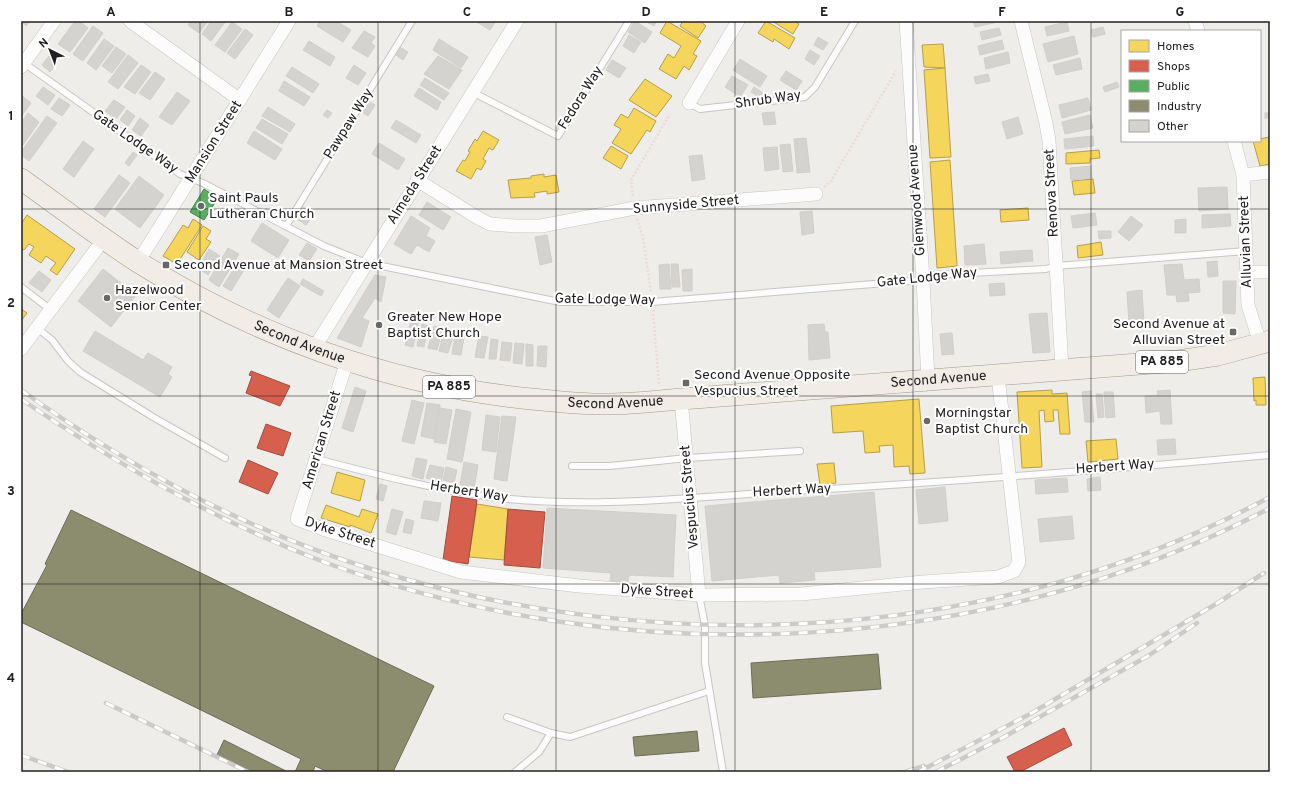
<svg xmlns="http://www.w3.org/2000/svg" width="1291" height="793" font-family="Overpass,sans-serif">
  <style>
    .homes { fill: #f6d55c; stroke: #b69f4a }
    .shops { fill: #d6604d; stroke: #9f4d40 }
    .public { fill: #5aae61; stroke: #49834e }
    .industry { fill: #8c8c6e; stroke: #6c6c57 }
    .building { fill: #d5d3d0; stroke: #d2ceca }
    .lines { fill: none; stroke-linecap: round; stroke-linejoin: round }
    .lane-casing { stroke: #c7c6c5; stroke-width: 8 }
    .street-casing { stroke: #c7c6c5; stroke-width: 14 }
    .primary-casing { stroke: #a59b85; stroke-width: 22 }
    .path { stroke: #ecdcd9; stroke-width: 2.5; stroke-dasharray: 2 2; stroke-linecap: butt }
    .lane { stroke: #fcfcfc; stroke-width: 6 }
    .street { stroke: #fcfcfc; stroke-width: 13 }
    .primary { stroke: #f1ece6; stroke-width: 21 }
    .rail-casing { stroke: #cbcbca; stroke-width: 4.5 }
    .rail { stroke: #fff; stroke-width: 3; stroke-dasharray: 9; stroke-linecap: butt }
    .grid { fill: none; stroke: #202020; stroke-width: 1; stroke-opacity: 0.55 }
    .poi-dot { fill: #686866; stroke: #fff; stroke-width: 1.5 }
    .labels { text-anchor: middle; dominant-baseline: central; stroke-width: 4; stroke-linejoin: round; paint-order: stroke }
    .shield { fill: #fff; stroke: #636363; stroke-width: 1 }
    .shield-label { font-size: 13px; font-weight: bold; fill: #202020 }
    .street-label { font-size: 14px; fill: #202020; stroke: #fff }
    .poi-label { font-size: 14px; fill: #202020; stroke: #fff; text-anchor: start }
    .neatline { fill: none; stroke: #202020; stroke-width: 1.5 }
    .grid-label { font-size: 13px; text-anchor: middle; font-weight: bold; fill: #202020 }
  </style>
  <rect width="100%" height="100%" fill="#eeede9"/>
  <g class="homes">
    <path d="M 667,21 L 701,41 L 693,54 L 697,56 L 689,70 L 684,66 L 676,79 L 659,69 L 668,54 L 674,58 L 681,46 L 660,33 Z"/>
    <path d="M 683,21 L 700,21 L 706,26 L 698,38 L 680,26 Z"/>
    <path d="M 766,21 L 795,38 L 789,49 L 774,39 L 773,42 L 758,33 Z"/>
    <path d="M 772,21 L 794,21 L 799,24 L 793,34 Z"/>
    <path d="M 943,44 L 945,68 L 924,67 L 922,45 Z"/>
    <path d="M 945,68 L 951,157 L 930,158 L 924,70 Z"/>
    <path d="M 645,79 L 672,96 L 656,117 L 629,100 Z"/>
    <path d="M 634,108 L 656,121 L 650,132 L 647,130 L 631,154 L 612,143 L 621,129 L 614,125 L 621,114 L 628,118 Z"/>
    <path d="M 483,131 L 499,140 L 493,150 L 489,148 L 483,159 L 486,161 L 481,170 L 477,168 L 471,179 L 456,171 L 463,160 L 465,161 L 470,152 L 468,151 L 475,139 L 477,141 Z"/>
    <path d="M 1269,137 L 1270,164 L 1260,166 L 1253,141 L 1260,141 L 1260,139 Z"/>
    <path d="M 611,146 L 628,156 L 621,169 L 603,158 Z"/>
    <path d="M 1099,150 L 1100,158 L 1090,159 L 1090,163 L 1066,164 L 1066,153 Z"/>
    <path d="M 950,160 L 957,266 L 937,268 L 930,162 Z"/>
    <path d="M 544,174 L 544,177 L 556,175 L 559,192 L 547,194 L 547,191 L 534,193 L 535,197 L 511,198 L 508,180 L 531,178 L 531,176 Z"/>
    <path d="M 1093,179 L 1095,193 L 1074,195 L 1072,181 Z"/>
    <path d="M 1028,208 L 1029,220 L 1001,222 L 1000,210 Z"/>
    <path d="M 27,215 L 75,249 L 57,275 L 50,270 L 56,263 L 46,256 L 41,263 L 29,255 L 34,247 L 29,244 L 24,250 L 21,248 L 21,224 Z"/>
    <path d="M 193,219 L 202,225 L 177,264 L 163,256 L 183,225 L 188,228 Z"/>
    <path d="M 203,226 L 211,231 L 206,239 L 211,242 L 199,260 L 187,252 Z"/>
    <path d="M 1101,242 L 1103,255 L 1078,258 L 1077,246 Z"/>
    <path d="M 21,309 L 27,313 L 21,321 Z"/>
    <path d="M 1265,377 L 1266,405 L 1256,405 L 1256,400 L 1254,401 L 1253,378 Z"/>
    <path d="M 1052,390 L 1052,394 L 1067,393 L 1070,434 L 1060,434 L 1058,410 L 1053,410 L 1054,421 L 1045,422 L 1044,410 L 1039,411 L 1042,467 L 1022,468 L 1017,392 Z"/>
    <path d="M 919,399 L 925,473 L 910,474 L 909,466 L 894,467 L 893,445 L 879,446 L 880,452 L 865,453 L 863,431 L 833,433 L 831,406 Z"/>
    <path d="M 1116,439 L 1118,459 L 1088,462 L 1086,441 Z"/>
    <path d="M 834,463 L 836,483 L 820,485 L 817,464 Z"/>
    <path d="M 337,472 L 365,480 L 360,501 L 331,493 Z"/>
    <path d="M 477,504 L 508,509 L 504,560 L 469,557 Z"/>
    <path d="M 326,505 L 359,517 L 362,509 L 378,514 L 371,533 L 350,525 L 350,527 L 321,518 Z"/>
  </g>
  <g class="shops">
    <path d="M 251,371 L 290,386 L 280,406 L 246,393 L 252,376 L 249,375 Z"/>
    <path d="M 266,424 L 291,433 L 283,456 L 257,448 Z"/>
    <path d="M 248,460 L 278,473 L 268,494 L 239,482 Z"/>
    <path d="M 452,496 L 477,500 L 468,564 L 443,560 Z"/>
    <path d="M 508,509 L 545,512 L 540,568 L 504,565 Z"/>
    <path d="M 1064,728 L 1072,745 L 1020,772 L 1015,772 L 1007,757 Z"/>
  </g>
  <path class="public" d="M 204,189 L 218,198 L 204,220 L 190,212 Z"/>
  <g class="industry">
    <path d="M 71,510 L 434,686 L 393,772 L 328,772 L 315,766 L 313,772 L 295,772 L 301,759 L 21,622 L 21,614 L 47,565 L 45,564 Z"/>
    <path d="M 878,654 L 881,689 L 753,698 L 751,663 Z"/>
    <path d="M 697,731 L 699,751 L 635,756 L 633,737 Z"/>
    <path d="M 224,740 L 288,772 L 252,772 L 217,755 Z"/>
  </g>
  <g class="building">
    <path d="M 21,21 L 30,21 L 26,26 Z"/>
    <path d="M 75,21 L 79,21 L 88,28 L 70,52 L 58,44 Z"/>
    <path d="M 191,21 L 208,21 L 199,33 L 188,25 Z"/>
    <path d="M 211,21 L 226,21 L 211,41 L 202,34 Z"/>
    <path d="M 320,21 L 336,21 L 351,30 L 343,42 L 317,26 Z"/>
    <path d="M 475,21 L 496,21 L 490,30 Z"/>
    <path d="M 635,21 L 652,32 L 645,43 L 628,32 Z"/>
    <path d="M 645,21 L 657,21 L 654,26 Z"/>
    <path d="M 973,21 L 998,21 L 998,22 L 975,27 Z"/>
    <path d="M 232,22 L 242,29 L 225,52 L 215,45 Z"/>
    <path d="M 1067,22 L 1069,31 L 1047,36 L 1045,27 Z"/>
    <path d="M 93,26 L 103,33 L 83,61 L 73,54 Z"/>
    <path d="M 1103,27 L 1105,34 L 1093,37 L 1091,30 Z"/>
    <path d="M 999,28 L 1001,35 L 982,40 L 980,32 Z"/>
    <path d="M 245,29 L 253,35 L 235,59 L 227,53 Z"/>
    <path d="M 364,31 L 375,37 L 371,43 L 375,46 L 368,57 L 352,48 Z"/>
    <path d="M 629,35 L 641,42 L 634,53 L 623,46 Z"/>
    <path d="M 1074,36 L 1078,54 L 1048,62 L 1043,44 Z"/>
    <path d="M 818,37 L 828,43 L 823,50 L 814,45 Z"/>
    <path d="M 104,39 L 114,46 L 96,70 L 87,63 Z"/>
    <path d="M 439,39 L 468,57 L 461,68 L 433,50 Z"/>
    <path d="M 1002,40 L 1004,49 L 980,55 L 978,46 Z"/>
    <path d="M 309,41 L 335,57 L 330,66 L 303,50 Z"/>
    <path d="M 398,46 L 408,52 L 403,60 L 393,53 Z"/>
    <path d="M 116,47 L 126,54 L 112,73 L 102,66 Z"/>
    <path d="M 810,50 L 820,56 L 814,65 L 805,59 Z"/>
    <path d="M 1008,52 L 1010,63 L 986,69 L 984,58 Z"/>
    <path d="M 128,55 L 138,63 L 118,89 L 108,82 Z"/>
    <path d="M 49,56 L 57,62 L 50,72 L 42,65 Z"/>
    <path d="M 438,56 L 462,70 L 449,89 L 424,74 Z"/>
    <path d="M 1080,58 L 1082,69 L 1056,75 L 1053,65 Z"/>
    <path d="M 740,59 L 767,76 L 760,87 L 733,70 Z"/>
    <path d="M 612,60 L 626,68 L 619,78 L 606,70 Z"/>
    <path d="M 141,65 L 151,72 L 135,94 L 124,87 Z"/>
    <path d="M 354,65 L 366,73 L 358,85 L 346,78 Z"/>
    <path d="M 292,67 L 319,84 L 313,93 L 286,76 Z"/>
    <path d="M 786,71 L 802,81 L 796,90 L 780,80 Z"/>
    <path d="M 155,72 L 165,79 L 150,100 L 139,93 Z"/>
    <path d="M 988,74 L 990,81 L 976,84 L 974,77 Z"/>
    <path d="M 732,76 L 748,85 L 740,97 L 725,87 Z"/>
    <path d="M 425,78 L 449,93 L 444,100 L 420,85 Z"/>
    <path d="M 284,81 L 310,97 L 304,106 L 279,91 Z"/>
    <path d="M 1117,82 L 1119,87 L 1105,92 L 1103,87 Z"/>
    <path d="M 43,87 L 55,95 L 48,105 L 36,96 Z"/>
    <path d="M 754,87 L 763,93 L 760,98 L 751,92 Z"/>
    <path d="M 419,88 L 441,102 L 437,110 L 414,96 Z"/>
    <path d="M 177,92 L 190,101 L 172,125 L 159,117 Z"/>
    <path d="M 21,95 L 31,103 L 21,117 Z"/>
    <path d="M 59,98 L 70,105 L 62,116 L 51,109 Z"/>
    <path d="M 1088,98 L 1091,110 L 1062,118 L 1059,105 Z"/>
    <path d="M 114,100 L 125,107 L 116,119 L 105,111 Z"/>
    <path d="M 366,100 L 375,105 L 368,116 L 359,110 Z"/>
    <path d="M 268,107 L 295,124 L 290,132 L 262,116 Z"/>
    <path d="M 127,110 L 135,116 L 128,126 L 120,120 Z"/>
    <path d="M 327,110 L 332,113 L 328,118 L 323,115 Z"/>
    <path d="M 774,112 L 776,124 L 764,125 L 762,113 Z"/>
    <path d="M 28,113 L 39,122 L 23,145 L 21,143 L 21,123 Z"/>
    <rect x="1265" y="113" width="5" height="5"/>
    <path d="M 1090,115 L 1093,128 L 1065,134 L 1062,122 Z"/>
    <path d="M 47,116 L 57,123 L 29,161 L 21,155 L 21,152 Z"/>
    <path d="M 1018,117 L 1023,134 L 1007,139 L 1002,122 Z"/>
    <path d="M 140,118 L 149,125 L 141,136 L 132,130 Z"/>
    <path d="M 262,119 L 288,134 L 282,144 L 256,128 Z"/>
    <path d="M 396,120 L 421,135 L 416,143 L 391,128 Z"/>
    <path d="M 254,131 L 282,149 L 275,160 L 247,143 Z"/>
    <path d="M 1093,136 L 1094,146 L 1065,149 L 1064,139 Z"/>
    <path d="M 806,138 L 810,172 L 797,173 L 794,139 Z"/>
    <path d="M 83,141 L 94,149 L 74,177 L 63,169 Z"/>
    <path d="M 379,143 L 405,159 L 398,170 L 372,154 Z"/>
    <path d="M 790,144 L 793,171 L 783,172 L 780,145 Z"/>
    <path d="M 777,147 L 779,169 L 765,171 L 763,148 Z"/>
    <path d="M 133,152 L 137,155 L 129,166 L 125,163 Z"/>
    <path d="M 702,155 L 705,179 L 692,181 L 689,156 Z"/>
    <path d="M 1091,166 L 1092,178 L 1071,180 L 1070,168 Z"/>
    <path d="M 119,175 L 130,183 L 105,217 L 94,209 Z"/>
    <path d="M 139,176 L 164,195 L 140,228 L 115,209 Z"/>
    <path d="M 1227,187 L 1228,209 L 1199,211 L 1198,188 Z"/>
    <path d="M 427,202 L 451,217 L 443,230 L 419,215 Z"/>
    <path d="M 302,206 L 314,214 L 306,225 L 295,218 Z"/>
    <path d="M 812,211 L 814,233 L 802,235 L 800,212 Z"/>
    <path d="M 1095,213 L 1097,225 L 1073,228 L 1071,216 Z"/>
    <path d="M 1230,214 L 1231,226 L 1202,228 L 1202,215 Z"/>
    <path d="M 411,216 L 430,228 L 426,236 L 435,241 L 429,252 L 417,245 L 411,254 L 394,244 Z"/>
    <path d="M 1131,216 L 1143,225 L 1129,241 L 1118,232 Z"/>
    <path d="M 1186,219 L 1186,233 L 1175,233 L 1175,220 Z"/>
    <path d="M 262,223 L 289,240 L 278,258 L 251,241 Z"/>
    <path d="M 1098,231 L 1111,231 L 1111,238 L 1099,239 Z"/>
    <path d="M 547,235 L 552,262 L 540,265 L 535,237 Z"/>
    <path d="M 307,243 L 317,249 L 309,261 L 299,255 Z"/>
    <path d="M 984,244 L 986,264 L 965,265 L 964,246 Z"/>
    <path d="M 228,248 L 239,254 L 219,287 L 209,280 Z"/>
    <path d="M 209,249 L 220,256 L 208,275 L 198,268 Z"/>
    <path d="M 1032,250 L 1033,261 L 1001,264 L 1000,252 Z"/>
    <path d="M 1217,261 L 1218,276 L 1208,277 L 1207,262 Z"/>
    <path d="M 238,262 L 246,267 L 231,291 L 223,286 Z"/>
    <path d="M 669,264 L 671,289 L 660,289 L 659,265 Z"/>
    <path d="M 671,264 L 678,264 L 680,287 L 672,287 Z"/>
    <path d="M 1182,264 L 1184,280 L 1199,279 L 1200,292 L 1188,293 L 1189,301 L 1177,302 L 1176,295 L 1167,295 L 1164,265 Z"/>
    <path d="M 103,269 L 136,295 L 111,327 L 78,301 Z"/>
    <path d="M 692,269 L 692,291 L 683,291 L 682,270 Z"/>
    <path d="M 39,271 L 51,280 L 42,292 L 29,283 Z"/>
    <path d="M 375,275 L 386,277 L 381,302 L 375,298 L 362,318 L 369,321 L 361,347 L 337,338 Z"/>
    <path d="M 288,278 L 300,286 L 279,318 L 267,310 Z"/>
    <path d="M 303,279 L 324,291 L 321,296 L 300,284 Z"/>
    <path d="M 1223,281 L 1236,281 L 1235,314 L 1223,313 Z"/>
    <path d="M 1004,283 L 1005,295 L 990,296 L 989,284 Z"/>
    <path d="M 1142,290 L 1144,323 L 1129,324 L 1127,292 Z"/>
    <path d="M 413,313 L 420,314 L 413,347 L 405,345 Z"/>
    <path d="M 1047,313 L 1050,352 L 1033,353 L 1029,314 Z"/>
    <path d="M 422,324 L 428,326 L 424,347 L 417,346 Z"/>
    <path d="M 824,324 L 825,332 L 828,332 L 830,358 L 809,360 L 808,325 Z"/>
    <path d="M 434,326 L 443,328 L 437,350 L 428,348 Z"/>
    <path d="M 456,330 L 465,331 L 461,355 L 452,354 Z"/>
    <path d="M 95,331 L 143,360 L 148,353 L 172,367 L 168,374 L 172,377 L 160,397 L 83,351 Z"/>
    <path d="M 444,331 L 454,333 L 448,353 L 439,351 Z"/>
    <path d="M 952,333 L 954,354 L 942,355 L 940,334 Z"/>
    <path d="M 479,336 L 488,337 L 484,358 L 475,357 Z"/>
    <path d="M 491,339 L 498,340 L 496,359 L 489,359 Z"/>
    <path d="M 502,342 L 512,343 L 510,361 L 500,360 Z"/>
    <path d="M 515,343 L 524,344 L 522,364 L 513,363 Z"/>
    <path d="M 526,344 L 533,345 L 533,366 L 526,366 Z"/>
    <path d="M 538,346 L 547,346 L 546,367 L 537,366 Z"/>
    <path d="M 355,387 L 366,391 L 353,432 L 342,428 Z"/>
    <path d="M 1170,390 L 1172,424 L 1161,424 L 1160,411 L 1146,413 L 1145,396 L 1158,395 L 1157,391 Z"/>
    <path d="M 1091,391 L 1094,422 L 1085,422 L 1082,392 Z"/>
    <path d="M 1104,392 L 1113,392 L 1115,417 L 1106,418 Z"/>
    <path d="M 1096,394 L 1102,394 L 1104,417 L 1098,418 Z"/>
    <path d="M 412,400 L 424,403 L 414,444 L 402,441 Z"/>
    <path d="M 427,403 L 440,405 L 434,439 L 421,436 Z"/>
    <path d="M 440,408 L 452,410 L 446,444 L 434,442 Z"/>
    <path d="M 456,409 L 471,412 L 462,462 L 447,459 Z"/>
    <path d="M 486,415 L 500,417 L 496,452 L 482,450 Z"/>
    <path d="M 502,416 L 516,417 L 507,481 L 494,479 Z"/>
    <path d="M 1175,439 L 1176,454 L 1158,455 L 1157,440 Z"/>
    <path d="M 416,458 L 427,460 L 423,479 L 412,476 Z"/>
    <path d="M 464,462 L 478,465 L 474,488 L 460,485 Z"/>
    <path d="M 430,465 L 444,468 L 441,482 L 426,478 Z"/>
    <path d="M 446,467 L 457,470 L 454,483 L 443,480 Z"/>
    <path d="M 1100,477 L 1101,490 L 1088,491 L 1087,479 Z"/>
    <path d="M 1067,478 L 1068,492 L 1036,494 L 1035,480 Z"/>
    <path d="M 380,484 L 387,486 L 383,501 L 376,499 Z"/>
    <path d="M 945,487 L 948,521 L 919,524 L 916,490 Z"/>
    <path d="M 874,492 L 881,567 L 814,572 L 815,580 L 780,583 L 779,575 L 712,581 L 705,506 Z"/>
    <path d="M 424,501 L 441,503 L 438,521 L 421,518 Z"/>
    <path d="M 547,508 L 676,515 L 673,577 L 629,575 L 628,582 L 610,581 L 611,573 L 543,568 Z"/>
    <path d="M 392,509 L 403,512 L 396,535 L 386,532 Z"/>
    <path d="M 1072,516 L 1074,539 L 1040,542 L 1038,519 Z"/>
    <path d="M 406,519 L 414,521 L 411,534 L 403,532 Z"/>
  </g>
  <g class="lines">
    <g class="lane-casing">
      <g id="lane">
        <path d="M 24,63 L 180,174 L 203,183 L 324,246 L 367,263 L 560,302 L 652,302 L 923,280 L 933,275 L 1046,269 L 1056,266 L 1246,251"/>
        <path d="M 474,93 L 558,136 L 629,21"/>
        <path d="M 689,103 L 700,109 L 805,97 L 815,87 L 855,21"/>
        <path d="M 286,226 L 412,21"/>
        <path d="M 21,287 L 51,310"/>
        <path d="M 37,328 L 52,340 L 68,361 L 80,372 L 153,417 L 225,458"/>
        <path d="M 317,459 C 374,474 432,489 491,497 C 587,509 684,498 780,492 C 943,482 1107,470 1270,455"/>
        <path d="M 572,466 L 610,466 L 687,458 L 800,451"/>
        <path d="M 699,595 L 705,625 L 705,663 L 723,772"/>
        <path d="M 507,717 L 551,733 L 570,737 L 709,691"/>
        <path d="M 515,772 L 539,752 L 551,733"/>
      </g>
    </g>
    <g class="street-casing">
      <g id="street">
        <path d="M 130,21 L 240,100"/>
        <path d="M 906,21 L 923,280 L 928,380"/>
        <path d="M 1021,21 L 1046,123 L 1049,141 L 1062,369"/>
        <path d="M 1195,21 L 1198,31"/>
        <path d="M 21,67 L 54,21"/>
        <path d="M 689,103 L 738,21"/>
        <path d="M 1234,141 L 1243,175 L 1248,305 L 1260,343"/>
        <path d="M 1243,175 L 1270,172"/>
        <path d="M 417,180 L 478,218 L 490,224 L 515,226 L 541,226 L 635,208 L 816,194"/>
        <path d="M 138,262 L 289,21"/>
        <path d="M 1247,272 L 1270,272"/>
        <path d="M 21,349 L 104,239"/>
        <path d="M 313,350 L 517,21"/>
        <path d="M 347,361 L 297,519 L 323,529 L 461,572 L 579,586 L 699,595 L 801,594 L 923,582 L 998,577 L 1014,571 L 1019,562 L 998,376"/>
        <path d="M 681,399 L 699,595"/>
      </g>
    </g>
    <g class="primary-casing">
      <g id="primary">
        <path id="s1" d="M 21,179 C 60,207 98,236 138,262 C 257,337 391,385 531,399 C 556,401 583,405 609,404 C 633,404 657,401 681,399 L 1178,361 L 1218,355 L 1270,341"/>
      </g>
    </g>
    <g class="path">
      <path d="M 824,187 L 831,181 L 896,71"/>
      <path d="M 633,196 L 631,180 L 670,114"/>
      <path d="M 637,219 L 643,237 L 651,293"/>
      <path d="M 653,310 L 659,385"/>
    </g>
    <use href="#lane" class="lane"/>
    <use href="#street" class="street"/>
    <use href="#primary" class="primary"/>
    <g class="rail-casing">
      <g id="rail">
        <path d="M 21,390 C 126,465 244,529 368,568 C 662,660 997,644 1270,497"/>
        <path d="M 21,399 C 116,464 216,521 324,562 C 624,673 986,658 1270,508"/>
        <path d="M 106,703 L 248,772"/>
        <path d="M 21,755 L 68,772"/>
        <path d="M 905,772 L 924,766"/>
        <path d="M 918,772 L 1030,714 L 1216,604 L 1264,573"/>
        <path d="M 936,772 L 1004,737 L 1148,656 L 1197,623"/>
      </g>
    </g>
    <use href="#rail" class="rail"/>
  </g>
  <path class="grid" d="M 200,21 L 200,772M 378,21 L 378,772M 556,21 L 556,772M 735,21 L 735,772M 913,21 L 913,772M 1091,21 L 1091,772M 21,209 L 1270,209M 21,396 L 1270,396M 21,584 L 1270,584"/>
  <g class="poi-dot">
    <circle cx="201" cy="206" r="4"/>
    <rect x="162" y="261" width="8" height="8" rx="2"/>
    <circle cx="107" cy="298" r="4"/>
    <circle cx="379" cy="325" r="4"/>
    <rect x="1229" y="328" width="8" height="8" rx="2"/>
    <rect x="682" y="379" width="8" height="8" rx="2"/>
    <circle cx="927" cy="421" r="4"/>
  </g>
  <g class="labels">
    <g class="shield">
      <rect x="1136" y="351" width="52" height="22" rx="3"/>
      <rect x="423" y="376" width="52" height="22" rx="3"/>
    </g>
    <g class="shield-label">
      <text x="1162" y="362">PA 885</text>
      <text x="449" y="387">PA 885</text>
    </g>
    <g class="street-label">
      <text transform="translate(581 98) rotate(-58)">Fedora Way</text>
      <text transform="translate(768 100) rotate(-8)">Shrub Way</text>
      <text transform="translate(349 124) rotate(-58)">Pawpaw Way</text>
      <text transform="translate(135 142) rotate(35)">Gate Lodge Way</text>
      <text transform="translate(214 142) rotate(-58)">Mansion Street</text>
      <text transform="translate(415 185) rotate(-58)">Almeda Street</text>
      <text transform="translate(1052 193) rotate(-93)">Renova Street</text>
      <text transform="translate(917 200) rotate(-94)">Glenwood Avenue</text>
      <text transform="translate(686 205) rotate(-5)">Sunnyside Street</text>
      <text transform="translate(1246 242) rotate(-92)">Alluvian Street</text>
      <text transform="translate(927 278) rotate(-6)">Gate Lodge Way</text>
      <text transform="translate(605 300) rotate(1)">Gate Lodge Way</text>
      <text stroke="none"><textPath href="#s1" startOffset="324">Second Avenue</textPath></text>
      <text stroke="none"><textPath href="#s1" startOffset="972">Second Avenue</textPath></text>
      <text stroke="none"><textPath href="#s1" startOffset="648">Second Avenue</textPath></text>
      <text transform="translate(322 440) rotate(-73)">American Street</text>
      <text transform="translate(1115 467) rotate(-4)">Herbert Way</text>
      <text transform="translate(792 491) rotate(-3)">Herbert Way</text>
      <text transform="translate(469 492) rotate(9)">Herbert Way</text>
      <text transform="translate(690 497) rotate(-95)">Vespucius Street</text>
      <text transform="translate(340 533) rotate(18)">Dyke Street</text>
      <text transform="translate(657 592) rotate(4)">Dyke Street</text>
    </g>
    <g class="poi-label">
      <text x="209" y="198">Saint Pauls<tspan x="209" dy="16">Lutheran Church</tspan></text>
      <text x="174" y="265">Second Avenue at Mansion Street</text>
      <text x="115" y="290">Hazelwood<tspan x="115" dy="16">Senior Center</tspan></text>
      <text x="387" y="317">Greater New Hope<tspan x="387" dy="16">Baptist Church</tspan></text>
      <text x="1225" y="324" text-anchor="end">Second Avenue at<tspan x="1225" dy="16">Alluvian Street</tspan></text>
      <text x="694" y="375">Second Avenue Opposite<tspan x="694" dy="16">Vespucius Street</tspan></text>
      <text x="935" y="413">Morningstar<tspan x="935" dy="16">Baptist Church</tspan></text>
    </g>
  </g>
  <rect width="1291" height="793" fill="none" stroke="#ffffff" stroke-width="44"/>
  <rect x="1121" y="30" width="140" height="112" fill="#ffffff" stroke="#a6a6a6"/>
  <rect x="1129" y="40" width="20" height="12" fill="#f6d55c" stroke="#a6a6a6"/>
  <text x="1157" y="50" font-size="12" fill="#202020">Homes</text>
  <rect x="1129" y="60" width="20" height="12" fill="#d6604d" stroke="#a6a6a6"/>
  <text x="1157" y="70" font-size="12" fill="#202020">Shops</text>
  <rect x="1129" y="80" width="20" height="12" fill="#5aae61" stroke="#a6a6a6"/>
  <text x="1157" y="90" font-size="12" fill="#202020">Public</text>
  <rect x="1129" y="100" width="20" height="12" fill="#8c8c6e" stroke="#a6a6a6"/>
  <text x="1157" y="110" font-size="12" fill="#202020">Industry</text>
  <rect x="1129" y="120" width="20" height="12" fill="#d5d3d0" stroke="#a6a6a6"/>
  <text x="1157" y="130" font-size="12" fill="#202020">Other</text>
  <g transform="translate(50 50) rotate(318)" stroke="#ffffff" stroke-width="3" paint-order="stroke">
  <path d="M0-3L7 15L0 10L-7 15Z" fill="#202020"/>
  <text y="-6" font-size="11" font-weight="bold" text-anchor="middle" fill="#202020">N</text>
  </g>
  <rect x="22" y="22" width="1247" height="749" class="neatline"/>
  <g class="grid-label">
    <text x="111" y="16">A</text>
    <text x="289" y="16">B</text>
    <text x="467" y="16">C</text>
    <text x="646" y="16">D</text>
    <text x="824" y="16">E</text>
    <text x="1002" y="16">F</text>
    <text x="1180" y="16">G</text>
    <text x="11" y="120">1</text>
    <text x="11" y="307">2</text>
    <text x="11" y="495">3</text>
    <text x="11" y="682">4</text>
  </g>
</svg>
